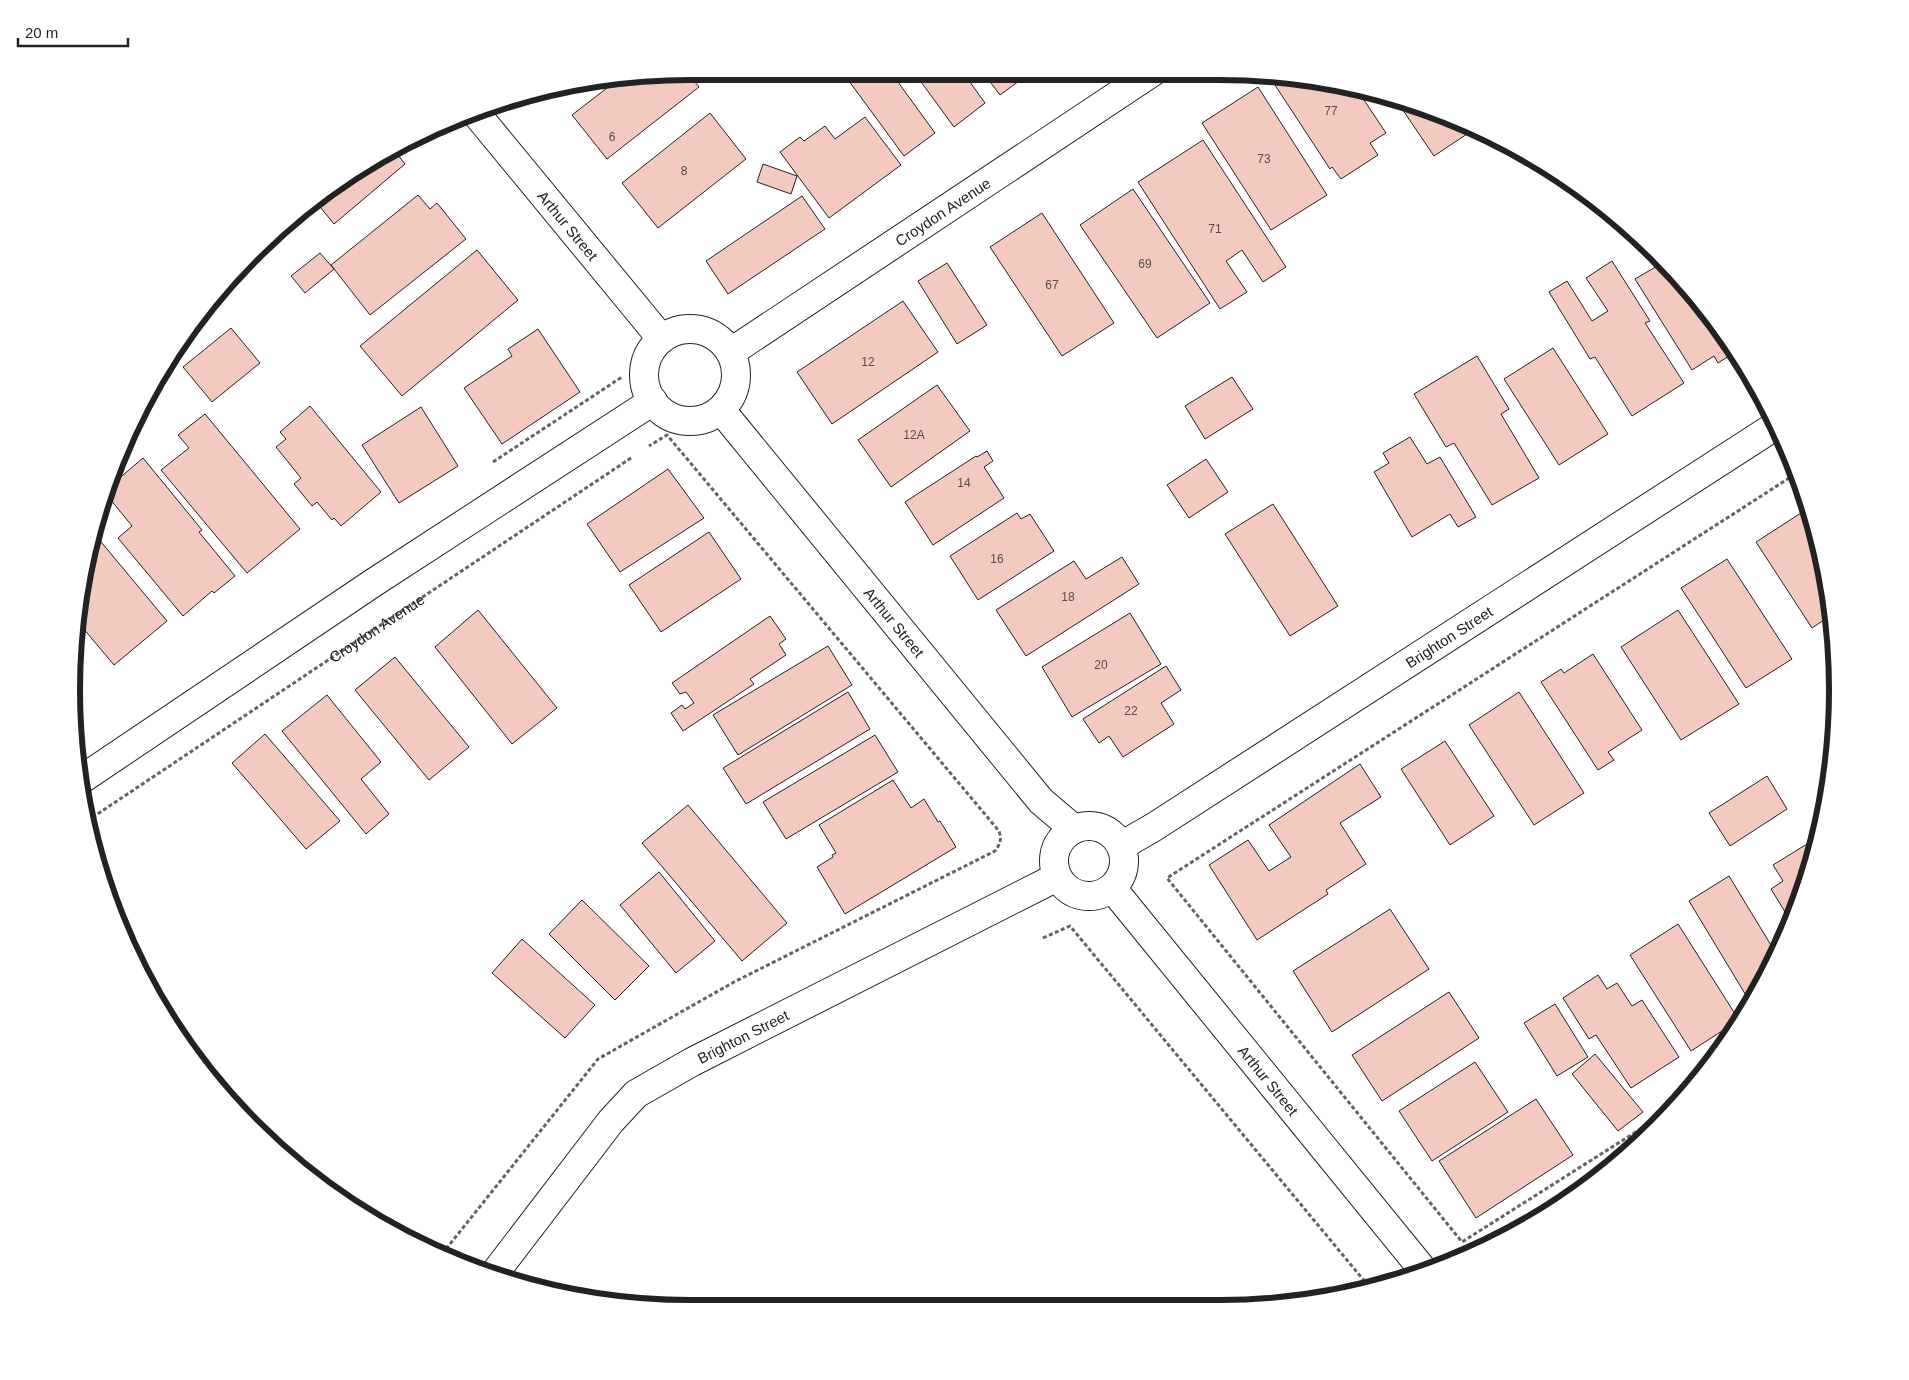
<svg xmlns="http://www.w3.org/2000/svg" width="1909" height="1380" font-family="Helvetica,sans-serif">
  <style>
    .building { fill: #f3c9c0; stroke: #222 }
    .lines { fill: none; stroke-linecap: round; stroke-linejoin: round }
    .minor-casing { stroke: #222; stroke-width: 30 }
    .path { stroke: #646464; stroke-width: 3; stroke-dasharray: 4 2.5; stroke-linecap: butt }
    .minor { stroke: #fff; stroke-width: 28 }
    .labels { text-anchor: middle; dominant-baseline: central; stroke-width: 4; stroke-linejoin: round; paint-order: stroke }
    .number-label { font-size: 12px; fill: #564c4a }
    .street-label { font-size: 15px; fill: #222; stroke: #fff }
    .rim { fill: none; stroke: #222; stroke-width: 6 }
  </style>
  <rect width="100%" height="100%" fill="#fff"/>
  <g class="building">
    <path d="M 855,71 L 890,71 L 935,133 L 904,156 L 846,77 Z"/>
    <path d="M 913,71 L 962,71 L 985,103 L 954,127 Z"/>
    <path d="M 982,71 L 1029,71 L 1030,73 L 1000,95 Z"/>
    <path d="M 687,72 L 699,87 L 607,159 L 572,115 L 616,81 Z"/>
    <path d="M 1275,77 L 1340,83 L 1356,88 L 1386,133 L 1370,143 L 1378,155 L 1341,179 L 1332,167 L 1330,169 L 1271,79 Z"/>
    <path d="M 1258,87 L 1327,195 L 1271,230 L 1202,123 Z"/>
    <path d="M 1396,100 L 1456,118 L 1476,128 L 1434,156 Z"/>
    <path d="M 710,113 L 746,159 L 658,228 L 622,183 Z"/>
    <path d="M 865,117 L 901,165 L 829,218 L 780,152 L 800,137 L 804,141 L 825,126 L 835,139 Z"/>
    <path d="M 1203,140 L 1286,267 L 1263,282 L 1242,250 L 1226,261 L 1247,292 L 1220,309 L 1138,182 Z"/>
    <path d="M 394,150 L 405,164 L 334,224 L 316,202 L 346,175 Z"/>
    <path d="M 763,164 L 797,176 L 791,194 L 757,182 Z"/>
    <path d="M 1133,189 L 1210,303 L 1157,338 L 1080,225 Z"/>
    <path d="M 418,195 L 430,209 L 437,203 L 466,239 L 370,315 L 331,265 Z"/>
    <path d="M 802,196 L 825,229 L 728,294 L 706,261 Z"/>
    <path d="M 1042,213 L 1114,323 L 1062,356 L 990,247 Z"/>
    <path d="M 477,250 L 518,300 L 402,396 L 360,346 Z"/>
    <path d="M 320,253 L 334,269 L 305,293 L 291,276 Z"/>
    <path d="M 1612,261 L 1650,321 L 1645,323 L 1684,383 L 1632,416 L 1595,357 L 1590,359 L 1549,292 L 1567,281 L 1592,321 L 1608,311 L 1586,278 Z"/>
    <path d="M 1664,262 L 1684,282 L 1735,352 L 1718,363 L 1714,356 L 1692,370 L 1635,279 Z"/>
    <path d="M 947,263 L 987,325 L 957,344 L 918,281 Z"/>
    <path d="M 903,301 L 938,352 L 832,424 L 797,372 Z"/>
    <path d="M 231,328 L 260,363 L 212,402 L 183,367 Z"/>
    <path d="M 538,329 L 580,392 L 502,444 L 464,388 L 512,356 L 508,349 Z"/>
    <path d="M 1553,348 L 1608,434 L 1559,465 L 1504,379 Z"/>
    <path d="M 1477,356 L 1509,409 L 1501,414 L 1539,478 L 1492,505 L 1454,443 L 1446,447 L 1414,394 Z"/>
    <path d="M 1232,377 L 1253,409 L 1205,439 L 1185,406 Z"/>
    <path d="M 937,385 L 970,431 L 891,487 L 858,440 Z"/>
    <path d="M 310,406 L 381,492 L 341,526 L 334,518 L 332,520 L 317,502 L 312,506 L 294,484 L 301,478 L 276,447 L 286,439 L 280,432 Z"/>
    <path d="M 421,407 L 458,466 L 399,503 L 362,445 Z"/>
    <path d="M 205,414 L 300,529 L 247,573 L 161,470 L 189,448 L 178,435 Z"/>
    <path d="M 1410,437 L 1427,464 L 1440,457 L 1476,517 L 1458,527 L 1450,514 L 1412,537 L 1374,472 L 1389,463 L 1383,453 Z"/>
    <path d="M 987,451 L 993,461 L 984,467 L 1004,498 L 933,545 L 905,502 L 976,456 L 977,457 Z"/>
    <path d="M 143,458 L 202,530 L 199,532 L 235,576 L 214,593 L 212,591 L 183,616 L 118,538 L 132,526 L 106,494 L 109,487 Z"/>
    <path d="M 1206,459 L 1228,492 L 1189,518 L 1167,485 Z"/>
    <path d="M 668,469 L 704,518 L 620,572 L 587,524 Z"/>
    <path d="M 1273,504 L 1338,606 L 1290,636 L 1225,534 Z"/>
    <path d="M 1017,513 L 1021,519 L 1030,514 L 1054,551 L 978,600 L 950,556 Z"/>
    <path d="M 1801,513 L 1815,533 L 1832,610 L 1833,614 L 1812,628 L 1756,542 Z"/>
    <path d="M 92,531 L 167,621 L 114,665 L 77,621 L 82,614 L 77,608 Z"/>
    <path d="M 709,532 L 741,579 L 661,632 L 629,585 Z"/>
    <path d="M 1122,557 L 1139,584 L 1026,656 L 996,610 L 1074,561 L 1086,579 Z"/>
    <path d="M 1727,559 L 1792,659 L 1746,688 L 1681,588 Z"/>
    <path d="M 478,610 L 557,708 L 512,744 L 435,647 Z"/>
    <path d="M 1678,610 L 1739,704 L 1681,740 L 1621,647 Z"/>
    <path d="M 1130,613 L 1161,664 L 1072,717 L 1042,667 Z"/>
    <path d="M 770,616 L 786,639 L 779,644 L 786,655 L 750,679 L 754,684 L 683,731 L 671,713 L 682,705 L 685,709 L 694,703 L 686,692 L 680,694 L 672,683 Z"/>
    <path d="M 828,646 L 852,685 L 738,755 L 713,715 Z"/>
    <path d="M 1593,654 L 1642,730 L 1608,752 L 1614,760 L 1598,770 L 1541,682 L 1561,669 L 1564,673 Z"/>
    <path d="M 395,657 L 469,747 L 429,780 L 355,690 Z"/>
    <path d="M 1166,666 L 1181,690 L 1161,703 L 1174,724 L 1123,757 L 1109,736 L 1099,743 L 1083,719 Z"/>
    <path d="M 848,692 L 870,729 L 746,804 L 723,768 Z"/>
    <path d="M 1519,692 L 1584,793 L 1534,825 L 1469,725 Z"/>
    <path d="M 327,695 L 381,762 L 361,779 L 389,814 L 366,834 L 282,731 Z"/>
    <path d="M 265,734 L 340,821 L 306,849 L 232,763 Z"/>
    <path d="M 875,735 L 898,772 L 786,839 L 763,802 Z"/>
    <path d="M 1445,741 L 1494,816 L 1450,845 L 1401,769 Z"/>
    <path d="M 1360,764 L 1381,797 L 1340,823 L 1366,864 L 1326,890 L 1328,894 L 1257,940 L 1209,865 L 1248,840 L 1269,871 L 1291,857 L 1269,825 Z"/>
    <path d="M 1767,776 L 1787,809 L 1730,846 L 1709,813 Z"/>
    <path d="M 893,780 L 911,808 L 924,799 L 938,822 L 940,821 L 956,847 L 845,914 L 817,867 L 833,857 L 832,855 L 836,853 L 819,825 Z"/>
    <path d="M 688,805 L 787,923 L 742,961 L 642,843 Z"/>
    <path d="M 1807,844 L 1815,856 L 1790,920 L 1771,889 L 1783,881 L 1773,865 Z"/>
    <path d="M 659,872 L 715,941 L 676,973 L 620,905 Z"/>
    <path d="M 1729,876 L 1777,955 L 1774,964 L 1750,1002 L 1689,901 Z"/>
    <path d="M 582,900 L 649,966 L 615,1000 L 549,934 Z"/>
    <path d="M 1390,909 L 1429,969 L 1332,1032 L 1293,971 Z"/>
    <path d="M 1678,924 L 1739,1020 L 1691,1051 L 1630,955 Z"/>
    <path d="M 522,939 L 595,1005 L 565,1038 L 492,973 Z"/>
    <path d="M 1598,975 L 1607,989 L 1617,983 L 1632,1006 L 1642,1000 L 1679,1057 L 1631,1088 L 1596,1035 L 1589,1039 L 1563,998 Z"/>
    <path d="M 1449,992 L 1479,1038 L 1382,1101 L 1352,1055 Z"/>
    <path d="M 1555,1004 L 1588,1057 L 1557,1076 L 1524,1023 Z"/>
    <path d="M 1595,1054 L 1643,1112 L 1618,1131 L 1572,1074 Z"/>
    <path d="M 1475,1062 L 1508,1112 L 1432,1161 L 1399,1111 Z"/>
    <path d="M 1536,1099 L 1573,1155 L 1476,1218 L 1439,1161 Z"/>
  </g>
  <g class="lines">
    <g class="minor-casing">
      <g id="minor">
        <path id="s2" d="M 474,111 L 661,338"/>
        <circle cx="690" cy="375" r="46"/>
        <path id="s3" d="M 731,352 L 1154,71"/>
        <path id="s4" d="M 721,410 L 1041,801 L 1074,829"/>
        <path d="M 79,781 L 373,583 L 653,401"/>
        <circle cx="1089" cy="861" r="35"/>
        <path id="s5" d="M 1121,846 L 1154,827 L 1775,426"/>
        <path id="s6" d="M 1112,888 L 1424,1271"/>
        <path id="s7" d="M 494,1274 L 611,1121 L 636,1094 L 692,1062 L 1057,877"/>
      </g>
    </g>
    <g class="path">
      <path d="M 493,462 L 622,377"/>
      <path id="s1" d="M 87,821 L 631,458"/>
      <path d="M 1043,938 L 1070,926 L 1371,1289"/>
      <path d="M 1669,1111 L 1462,1242 L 1167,878 L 1797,473"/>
      <path d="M 442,1254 L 598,1059 L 734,982 L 995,851 C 1000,844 1002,840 999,831 L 667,435 L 649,446"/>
    </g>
    <use href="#minor" class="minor"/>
  </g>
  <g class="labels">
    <g class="number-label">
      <text x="1331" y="111">77</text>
      <text x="612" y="137">6</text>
      <text x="1264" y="159">73</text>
      <text x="684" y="171">8</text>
      <text x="1215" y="229">71</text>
      <text x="1145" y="264">69</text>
      <text x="1052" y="285">67</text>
      <text x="868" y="362">12</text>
      <text x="914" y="435">12A</text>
      <text x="964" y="483">14</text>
      <text x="997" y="559">16</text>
      <text x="1068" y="597">18</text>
      <text x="1101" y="665">20</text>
      <text x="1131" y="711">22</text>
    </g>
    <g class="street-label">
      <text stroke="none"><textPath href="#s3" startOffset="254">Croydon Avenue</textPath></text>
      <text stroke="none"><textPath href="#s2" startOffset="148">Arthur Street</textPath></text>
      <text stroke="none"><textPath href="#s4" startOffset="274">Arthur Street</textPath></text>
      <text stroke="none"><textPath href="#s1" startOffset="348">Croydon Avenue</textPath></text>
      <text stroke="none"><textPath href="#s5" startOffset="389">Brighton Street</textPath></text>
      <text stroke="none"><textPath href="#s7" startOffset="351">Brighton Street</textPath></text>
      <text stroke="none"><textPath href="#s6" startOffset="248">Arthur Street</textPath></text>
    </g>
  </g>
  <path d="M0 0H1909V1380H0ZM690 80H1219A610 610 0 0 1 1829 690V690A610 610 0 0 1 1219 1300H690A610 610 0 0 1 80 690V690A610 610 0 0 1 690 80Z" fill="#fff" fill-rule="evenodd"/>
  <path class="rim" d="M690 80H1219A610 610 0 0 1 1829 690V690A610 610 0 0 1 1219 1300H690A610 610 0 0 1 80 690V690A610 610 0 0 1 690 80Z"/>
  <path d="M18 38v8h110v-8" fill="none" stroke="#222222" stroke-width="2.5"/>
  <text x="25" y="38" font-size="15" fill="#222222" stroke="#ffffff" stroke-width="4" paint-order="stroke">20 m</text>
</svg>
